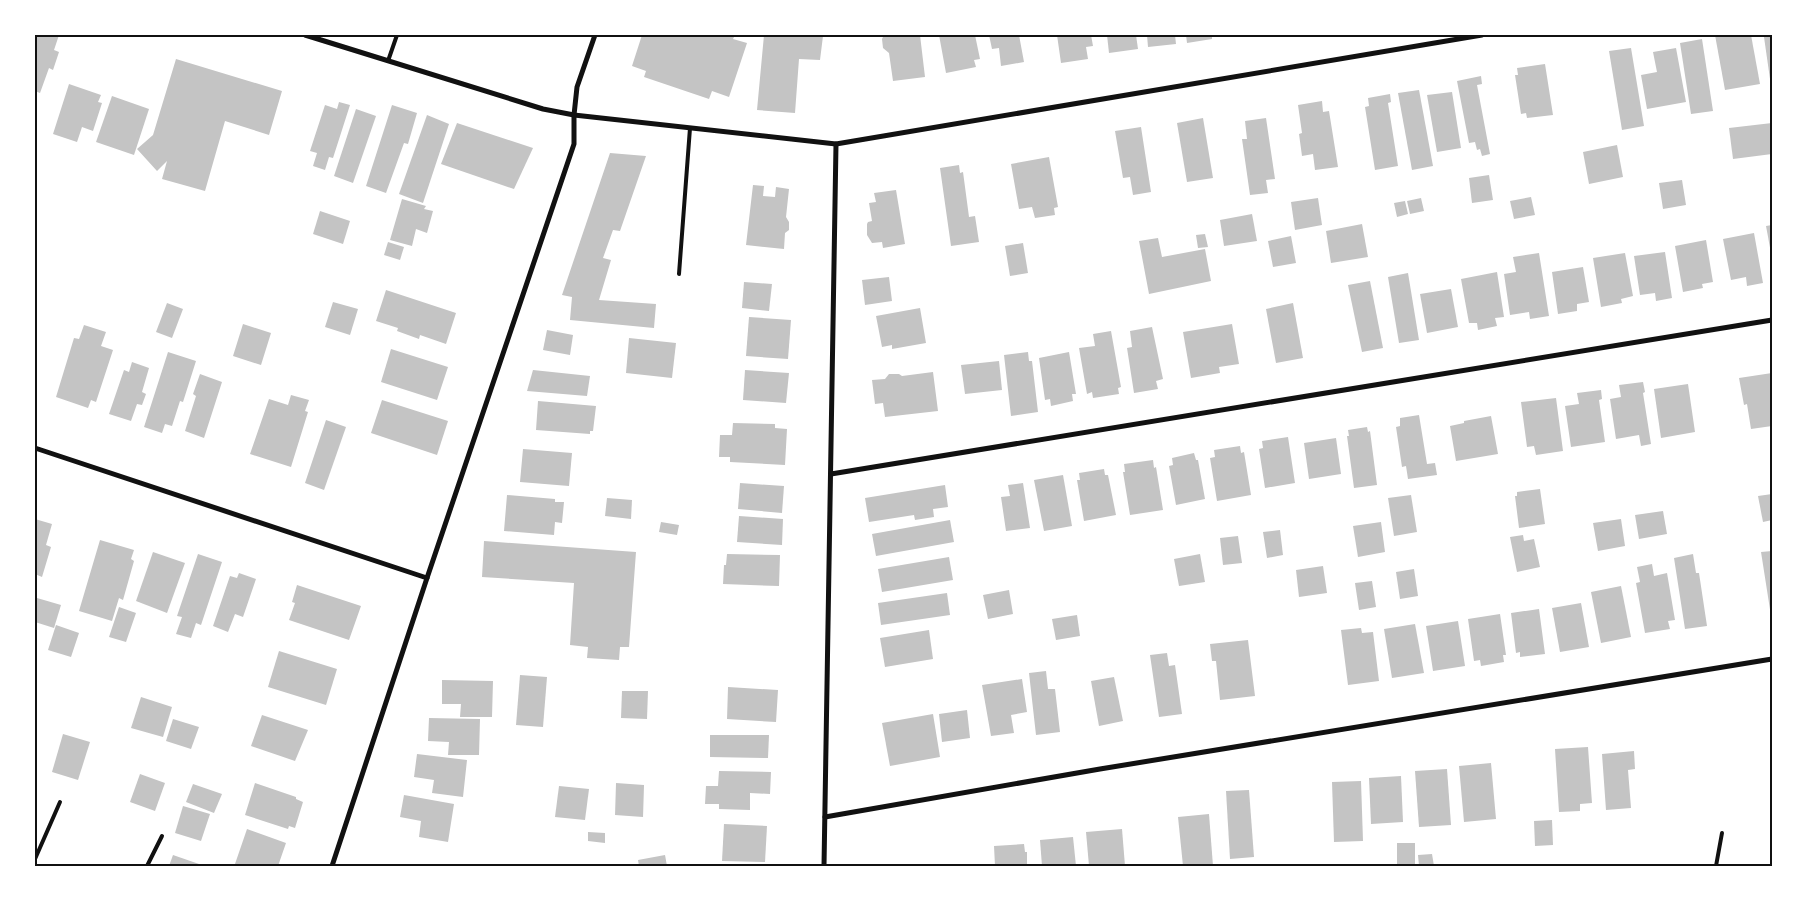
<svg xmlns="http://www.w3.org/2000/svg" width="1807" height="901" font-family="'Asap Condensed',sans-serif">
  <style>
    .building { fill: #c4c4c4 }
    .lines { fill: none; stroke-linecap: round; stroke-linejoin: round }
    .service { stroke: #111; stroke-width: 4 }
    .minor { stroke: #111; stroke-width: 5 }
    .neatline { fill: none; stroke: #111; stroke-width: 2 }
  </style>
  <rect width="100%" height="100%" fill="#fff"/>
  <g class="building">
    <path d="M 36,35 L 59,35 L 54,50 L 59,52 L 53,70 L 49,68 L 40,93 L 35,91 Z"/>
    <path d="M 642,35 L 735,35 L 733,39 L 747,43 L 729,97 L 712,91 L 709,99 L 644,77 L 646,71 L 632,66 Z"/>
    <path d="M 764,35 L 823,36 L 820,60 L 799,59 L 795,113 L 757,110 Z"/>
    <path d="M 884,35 L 920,35 L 925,77 L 893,81 L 889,53 L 883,48 L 882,39 Z"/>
    <path d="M 939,35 L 975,35 L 980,59 L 974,60 L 976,67 L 946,73 Z"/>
    <path d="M 989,35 L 1019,35 L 1024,62 L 1001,66 L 999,48 L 992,49 Z"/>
    <path d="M 1057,35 L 1091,35 L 1093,46 L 1086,47 L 1088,59 L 1061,63 Z"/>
    <path d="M 1107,35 L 1136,35 L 1138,49 L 1109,53 Z"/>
    <path d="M 1147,35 L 1175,35 L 1176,44 L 1148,47 Z"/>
    <path d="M 1186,35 L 1212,35 L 1212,39 L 1187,43 Z"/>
    <path d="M 1715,35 L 1751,35 L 1760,84 L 1725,90 Z"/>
    <path d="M 1766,35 L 1772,35 L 1772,79 L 1770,79 L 1764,37 Z"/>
    <path d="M 1702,39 L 1713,111 L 1691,114 L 1680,43 Z"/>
    <path d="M 1631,48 L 1644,126 L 1622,130 L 1609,51 Z"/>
    <path d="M 1676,48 L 1686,102 L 1647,109 L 1641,75 L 1657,72 L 1653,52 Z"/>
    <path d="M 176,59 L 282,91 L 269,135 L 225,121 L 205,191 L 162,179 L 167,161 L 157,171 L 137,149 L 153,135 Z"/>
    <path d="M 1545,64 L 1553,115 L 1527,118 L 1526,113 L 1521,114 L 1515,75 L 1518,75 L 1517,68 Z"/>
    <path d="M 1481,76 L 1482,84 L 1477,85 L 1490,154 L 1482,156 L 1480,149 L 1477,150 L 1475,142 L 1469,143 L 1457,81 Z"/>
    <path d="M 69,84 L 101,95 L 98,102 L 102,103 L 93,131 L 82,127 L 77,142 L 53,134 Z"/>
    <path d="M 1419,90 L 1433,166 L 1412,170 L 1398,93 Z"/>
    <path d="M 1452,92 L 1461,148 L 1437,152 L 1427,95 Z"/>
    <path d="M 1390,94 L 1391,102 L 1388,103 L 1398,166 L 1375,170 L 1365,107 L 1369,106 L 1368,98 Z"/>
    <path d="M 112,96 L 149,109 L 134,155 L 96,142 Z"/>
    <path d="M 1322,101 L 1323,112 L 1329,111 L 1338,167 L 1315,170 L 1313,154 L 1302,156 L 1299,134 L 1302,133 L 1298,105 Z"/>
    <path d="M 339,102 L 350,105 L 333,158 L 329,157 L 325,170 L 313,166 L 317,153 L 310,151 L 325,105 L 337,109 Z"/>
    <path d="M 392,105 L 417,113 L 408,144 L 404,143 L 386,193 L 366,186 Z"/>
    <path d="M 356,109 L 376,116 L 353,183 L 334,176 Z"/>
    <path d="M 427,115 L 449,124 L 423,203 L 399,194 Z"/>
    <path d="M 1203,118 L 1213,178 L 1187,182 L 1177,123 Z"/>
    <path d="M 1266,118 L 1275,179 L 1266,180 L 1268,193 L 1250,195 L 1242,139 L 1247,139 L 1245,121 Z"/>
    <path d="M 457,123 L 533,148 L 514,189 L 441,164 Z"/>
    <path d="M 1772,123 L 1772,154 L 1733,159 L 1729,128 Z"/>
    <path d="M 1141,127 L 1151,192 L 1133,195 L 1130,177 L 1123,178 L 1115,131 Z"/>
    <path d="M 1617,145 L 1623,177 L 1589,184 L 1583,152 Z"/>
    <path d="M 610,153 L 646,156 L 620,231 L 613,230 L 603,258 L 611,260 L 599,300 L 656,304 L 654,328 L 570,320 L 572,297 L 562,295 Z"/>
    <path d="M 1049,157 L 1058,207 L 1054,208 L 1055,215 L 1035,218 L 1032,207 L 1019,209 L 1011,164 Z"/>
    <path d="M 959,165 L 960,173 L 963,172 L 969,217 L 975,216 L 979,242 L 951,246 L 940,168 Z"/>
    <path d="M 1489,175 L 1493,200 L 1472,203 L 1469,178 Z"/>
    <path d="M 1682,180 L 1686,205 L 1663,209 L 1659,183 Z"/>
    <path d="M 753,185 L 764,186 L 763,196 L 775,197 L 776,187 L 789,189 L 786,217 L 789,222 L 789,230 L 785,233 L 784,249 L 746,245 Z"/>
    <path d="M 896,190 L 905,244 L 883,248 L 882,242 L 872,243 L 867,235 L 867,224 L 868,222 L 872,221 L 869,203 L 876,202 L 874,193 Z"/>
    <path d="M 1531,197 L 1535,215 L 1514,219 L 1510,201 Z"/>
    <path d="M 1318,198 L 1322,225 L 1295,230 L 1291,202 Z"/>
    <path d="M 1421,198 L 1424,211 L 1410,214 L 1407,201 Z"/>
    <path d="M 402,199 L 426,206 L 424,209 L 433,211 L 427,233 L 416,229 L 412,246 L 390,240 Z"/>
    <path d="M 1405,201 L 1408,214 L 1397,217 L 1394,203 Z"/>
    <path d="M 320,211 L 350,221 L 343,244 L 313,234 Z"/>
    <path d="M 1252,214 L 1257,241 L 1224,246 L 1220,220 Z"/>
    <path d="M 1362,224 L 1368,257 L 1331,263 L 1326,231 Z"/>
    <path d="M 1772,225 L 1772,253 L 1771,253 L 1766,226 Z"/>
    <path d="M 1754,233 L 1763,283 L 1747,286 L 1746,277 L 1731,280 L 1723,239 Z"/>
    <path d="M 1205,234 L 1208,247 L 1198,248 L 1196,235 Z"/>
    <path d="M 1291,236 L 1296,263 L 1273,267 L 1268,241 Z"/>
    <path d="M 1158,238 L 1162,257 L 1205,249 L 1211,281 L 1149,294 L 1139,241 Z"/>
    <path d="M 1706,240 L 1713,282 L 1702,284 L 1703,288 L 1683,292 L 1675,246 Z"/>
    <path d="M 388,242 L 404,247 L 400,260 L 384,255 Z"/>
    <path d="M 1023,243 L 1028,273 L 1010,276 L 1005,246 Z"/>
    <path d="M 1665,252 L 1672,298 L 1656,301 L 1655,293 L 1640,295 L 1634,256 Z"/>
    <path d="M 1539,253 L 1549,316 L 1530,319 L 1529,312 L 1510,315 L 1504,274 L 1516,272 L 1513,257 Z"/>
    <path d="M 1625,253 L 1633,296 L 1621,299 L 1622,303 L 1601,307 L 1593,258 Z"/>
    <path d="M 1583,267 L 1589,302 L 1577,304 L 1577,311 L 1558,314 L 1552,272 Z"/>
    <path d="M 1497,272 L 1504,317 L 1495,318 L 1497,326 L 1478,330 L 1477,323 L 1469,323 L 1461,279 Z"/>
    <path d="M 1408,273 L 1419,340 L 1399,343 L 1388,277 Z"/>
    <path d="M 889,277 L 892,301 L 865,305 L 862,280 Z"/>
    <path d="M 1370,281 L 1383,348 L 1362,352 L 1348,285 Z"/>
    <path d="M 744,282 L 772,284 L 769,311 L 742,308 Z"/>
    <path d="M 1451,289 L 1458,327 L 1427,333 L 1420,294 Z"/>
    <path d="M 386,290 L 456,313 L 446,344 L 420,335 L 419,339 L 397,331 L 398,328 L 376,321 Z"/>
    <path d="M 333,302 L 358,309 L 350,335 L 325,327 Z"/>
    <path d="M 167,303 L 183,309 L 172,338 L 156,332 Z"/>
    <path d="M 1293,303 L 1303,358 L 1276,363 L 1266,309 Z"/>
    <path d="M 920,308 L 926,343 L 892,349 L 892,345 L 882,347 L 876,316 Z"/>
    <path d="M 749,317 L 791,320 L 788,359 L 746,356 Z"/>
    <path d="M 243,324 L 271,333 L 261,365 L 233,356 Z"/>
    <path d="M 1232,324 L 1239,364 L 1219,367 L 1220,373 L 1191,378 L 1183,332 Z"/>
    <path d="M 84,325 L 106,332 L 101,346 L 113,350 L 96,402 L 91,400 L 88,408 L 56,397 L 74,338 L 79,339 Z"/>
    <path d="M 1152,327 L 1163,379 L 1156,381 L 1158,389 L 1134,393 L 1127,348 L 1132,347 L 1130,331 Z"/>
    <path d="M 547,330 L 573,335 L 570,355 L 543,350 Z"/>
    <path d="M 1111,331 L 1121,387 L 1118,388 L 1119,394 L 1093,398 L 1092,392 L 1087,394 L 1079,348 L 1095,346 L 1093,334 Z"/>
    <path d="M 629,338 L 676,343 L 672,378 L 626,373 Z"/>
    <path d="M 391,349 L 448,367 L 437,400 L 381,382 Z"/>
    <path d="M 168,352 L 196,361 L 183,402 L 180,401 L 172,426 L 165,424 L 162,433 L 144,427 Z"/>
    <path d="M 1028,352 L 1029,361 L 1032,361 L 1038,412 L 1011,416 L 1004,355 Z"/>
    <path d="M 1069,352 L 1076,394 L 1072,394 L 1073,401 L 1051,406 L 1050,399 L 1045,400 L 1039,358 Z"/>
    <path d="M 999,361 L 1002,390 L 965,394 L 961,365 Z"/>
    <path d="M 132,362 L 149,368 L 142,392 L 146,394 L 142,405 L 137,404 L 131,421 L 109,414 L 124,370 L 129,372 Z"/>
    <path d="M 533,370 L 590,376 L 587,396 L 527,391 Z"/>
    <path d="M 745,370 L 789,373 L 786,403 L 743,400 Z"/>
    <path d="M 933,372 L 938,411 L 885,417 L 883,403 L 875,404 L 872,380 L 885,379 L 889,374 L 899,374 L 902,376 Z"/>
    <path d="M 1772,373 L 1772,426 L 1751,429 L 1747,404 L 1744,405 L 1739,378 Z"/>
    <path d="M 200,374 L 222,382 L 204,438 L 185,431 L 196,396 L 193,394 Z"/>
    <path d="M 1643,382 L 1645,392 L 1643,393 L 1651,444 L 1641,446 L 1639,435 L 1616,439 L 1610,399 L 1621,397 L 1619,385 Z"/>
    <path d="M 1688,384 L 1695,432 L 1661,438 L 1654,389 Z"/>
    <path d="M 1601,390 L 1602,399 L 1599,400 L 1605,442 L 1571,447 L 1565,406 L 1579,404 L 1577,393 Z"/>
    <path d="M 291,395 L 309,400 L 305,411 L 308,412 L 291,467 L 250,454 L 269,399 L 288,405 Z"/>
    <path d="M 1556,398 L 1563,451 L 1536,455 L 1534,446 L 1527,447 L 1521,402 Z"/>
    <path d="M 382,400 L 448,421 L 437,455 L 371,433 Z"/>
    <path d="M 538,401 L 596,406 L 593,431 L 590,431 L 590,434 L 536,430 Z"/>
    <path d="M 1419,415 L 1427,464 L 1435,463 L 1437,475 L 1408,479 L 1406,466 L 1402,467 L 1396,427 L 1400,426 L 1400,418 Z"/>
    <path d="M 1491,416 L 1498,454 L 1456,461 L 1450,426 L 1464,423 L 1464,421 Z"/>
    <path d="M 326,420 L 346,427 L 324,490 L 305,483 Z"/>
    <path d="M 733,423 L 775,424 L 775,428 L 787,429 L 785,465 L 730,462 L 730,457 L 719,457 L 720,435 L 732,435 Z"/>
    <path d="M 1367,427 L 1368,432 L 1370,431 L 1377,485 L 1354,488 L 1347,436 L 1349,436 L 1348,430 Z"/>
    <path d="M 1288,437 L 1295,483 L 1265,488 L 1259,449 L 1263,448 L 1262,441 Z"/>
    <path d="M 1336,438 L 1341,474 L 1309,479 L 1304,443 Z"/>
    <path d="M 1240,446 L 1241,453 L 1244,452 L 1251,495 L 1217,501 L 1210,458 L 1215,457 L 1214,450 Z"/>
    <path d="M 523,449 L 572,453 L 569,486 L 520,482 Z"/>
    <path d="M 1194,453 L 1196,460 L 1198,460 L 1205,499 L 1176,505 L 1169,466 L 1173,465 L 1172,458 Z"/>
    <path d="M 1153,460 L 1154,468 L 1156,467 L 1163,510 L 1130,515 L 1123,472 L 1125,472 L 1124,464 Z"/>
    <path d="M 1104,469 L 1105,475 L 1108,475 L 1116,515 L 1084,521 L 1077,480 L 1080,480 L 1079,473 Z"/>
    <path d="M 1063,475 L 1072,526 L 1044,531 L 1034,480 Z"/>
    <path d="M 740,483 L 784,486 L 782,513 L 738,509 Z"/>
    <path d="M 1023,483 L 1030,528 L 1006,531 L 1001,497 L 1010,496 L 1008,485 Z"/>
    <path d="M 945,485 L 948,507 L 933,509 L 934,517 L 915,520 L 914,515 L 869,522 L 865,498 Z"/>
    <path d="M 1540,489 L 1545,524 L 1519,528 L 1515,496 L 1517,496 L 1517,492 Z"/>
    <path d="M 1772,494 L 1772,520 L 1763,522 L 1758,496 Z"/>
    <path d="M 507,495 L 555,499 L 555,502 L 564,502 L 562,523 L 555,522 L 554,535 L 504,531 Z"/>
    <path d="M 1411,495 L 1417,532 L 1394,536 L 1388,498 Z"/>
    <path d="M 607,498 L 632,500 L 631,519 L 605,516 Z"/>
    <path d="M 1663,511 L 1667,534 L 1639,539 L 1635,515 Z"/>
    <path d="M 739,516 L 783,519 L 782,545 L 737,542 Z"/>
    <path d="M 35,519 L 52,524 L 46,545 L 51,547 L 42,577 L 35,574 Z"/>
    <path d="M 1621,519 L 1625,546 L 1598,551 L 1593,523 Z"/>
    <path d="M 950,520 L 954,542 L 876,556 L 872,534 Z"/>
    <path d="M 661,522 L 679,525 L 677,535 L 659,532 Z"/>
    <path d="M 1381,522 L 1385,552 L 1358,557 L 1353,526 Z"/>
    <path d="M 1280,530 L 1283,555 L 1267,558 L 1263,532 Z"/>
    <path d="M 1523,535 L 1524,541 L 1534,539 L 1540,567 L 1517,572 L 1510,537 Z"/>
    <path d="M 1238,536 L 1242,563 L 1223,565 L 1220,538 Z"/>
    <path d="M 100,540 L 134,550 L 131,559 L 134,561 L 123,600 L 119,598 L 112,621 L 79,611 Z"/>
    <path d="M 484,541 L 636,552 L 629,647 L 620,647 L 619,660 L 587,658 L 588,647 L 570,645 L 574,583 L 482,577 Z"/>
    <path d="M 1772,551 L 1772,616 L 1771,616 L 1761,552 Z"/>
    <path d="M 153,552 L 185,563 L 167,613 L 136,601 Z"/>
    <path d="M 198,554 L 222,562 L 201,625 L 196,623 L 191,638 L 176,634 L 182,617 L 177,616 Z"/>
    <path d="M 727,554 L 780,555 L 779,586 L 723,584 L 724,565 L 726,565 Z"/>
    <path d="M 1200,554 L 1205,582 L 1179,586 L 1174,559 Z"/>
    <path d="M 1693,554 L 1696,573 L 1699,573 L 1707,626 L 1685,629 L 1674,558 Z"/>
    <path d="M 949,557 L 953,580 L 882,592 L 878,569 Z"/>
    <path d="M 1652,564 L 1654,576 L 1667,573 L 1675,620 L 1668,621 L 1670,629 L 1645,633 L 1636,583 L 1640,582 L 1637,567 Z"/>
    <path d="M 1323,566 L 1327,593 L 1299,597 L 1296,570 Z"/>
    <path d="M 1414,569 L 1418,596 L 1400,599 L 1396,572 Z"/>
    <path d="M 239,573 L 256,579 L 243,617 L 235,614 L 228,632 L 213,626 L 230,576 L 237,578 Z"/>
    <path d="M 1372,581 L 1376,607 L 1359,610 L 1355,583 Z"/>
    <path d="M 297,585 L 361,606 L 349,640 L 289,620 L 295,603 L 292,602 Z"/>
    <path d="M 1621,586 L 1631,637 L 1601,643 L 1591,592 Z"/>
    <path d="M 1009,590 L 1013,614 L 988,619 L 983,595 Z"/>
    <path d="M 947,593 L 950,615 L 881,625 L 878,603 Z"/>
    <path d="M 37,598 L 61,605 L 54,628 L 35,622 L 35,605 Z"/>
    <path d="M 1581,603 L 1589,647 L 1560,652 L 1552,608 Z"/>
    <path d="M 119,607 L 136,613 L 126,642 L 109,637 Z"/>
    <path d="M 1539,609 L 1545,654 L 1520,657 L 1520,652 L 1516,653 L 1511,613 Z"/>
    <path d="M 1500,614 L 1506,655 L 1503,655 L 1504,662 L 1481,666 L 1480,660 L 1474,661 L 1468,619 Z"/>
    <path d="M 1077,615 L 1080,636 L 1056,640 L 1052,619 Z"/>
    <path d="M 1458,621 L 1465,666 L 1433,671 L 1426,626 Z"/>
    <path d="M 1415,624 L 1424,673 L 1392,678 L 1384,629 Z"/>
    <path d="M 56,625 L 79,633 L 71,657 L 48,650 Z"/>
    <path d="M 1361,628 L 1362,633 L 1373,632 L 1379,681 L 1348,685 L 1341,630 Z"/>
    <path d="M 929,630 L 933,659 L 885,667 L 880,638 Z"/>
    <path d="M 1248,640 L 1255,696 L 1220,700 L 1216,661 L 1212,661 L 1210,644 Z"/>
    <path d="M 279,651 L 337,669 L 326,705 L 268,687 Z"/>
    <path d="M 1167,653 L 1169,666 L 1175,665 L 1182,714 L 1159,717 L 1150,655 Z"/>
    <path d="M 1046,671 L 1048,689 L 1055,689 L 1060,732 L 1036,735 L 1029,673 Z"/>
    <path d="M 520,675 L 547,677 L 543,727 L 516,725 Z"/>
    <path d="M 1114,677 L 1123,721 L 1099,726 L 1091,681 Z"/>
    <path d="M 1022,679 L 1027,712 L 1011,715 L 1014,733 L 991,736 L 982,685 Z"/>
    <path d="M 442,680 L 493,681 L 492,717 L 460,717 L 461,704 L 442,704 Z"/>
    <path d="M 728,687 L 778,690 L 776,722 L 727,719 Z"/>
    <path d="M 622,691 L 648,691 L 647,719 L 621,718 Z"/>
    <path d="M 141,697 L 172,707 L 163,737 L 131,728 Z"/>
    <path d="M 967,710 L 970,738 L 942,742 L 939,714 Z"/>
    <path d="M 933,714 L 940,757 L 890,766 L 882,723 Z"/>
    <path d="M 262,715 L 308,730 L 295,761 L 251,746 Z"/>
    <path d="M 429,718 L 480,719 L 479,755 L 448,755 L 449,742 L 428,741 Z"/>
    <path d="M 173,719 L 199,727 L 191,749 L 166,741 Z"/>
    <path d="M 63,734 L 90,742 L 78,780 L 52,772 Z"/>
    <path d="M 710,735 L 769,735 L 768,758 L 710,757 Z"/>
    <path d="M 1588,747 L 1592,803 L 1580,804 L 1580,811 L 1559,812 L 1555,749 Z"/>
    <path d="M 1634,751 L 1635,769 L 1628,770 L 1631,808 L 1606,810 L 1602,754 Z"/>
    <path d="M 417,754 L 467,760 L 463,797 L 432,793 L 434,780 L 414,777 Z"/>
    <path d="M 1491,763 L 1496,819 L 1464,822 L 1459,766 Z"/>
    <path d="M 1447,769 L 1451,825 L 1419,827 L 1415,771 Z"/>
    <path d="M 719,771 L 771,772 L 770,794 L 750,793 L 750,810 L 719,809 L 719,804 L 705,804 L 706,786 L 718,786 Z"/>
    <path d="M 140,774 L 165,783 L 155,811 L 130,802 Z"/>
    <path d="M 1401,776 L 1403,822 L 1371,824 L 1369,778 Z"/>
    <path d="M 1361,781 L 1363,841 L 1334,842 L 1332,782 Z"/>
    <path d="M 255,783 L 296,797 L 296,799 L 303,802 L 295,828 L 289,826 L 288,829 L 245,815 Z"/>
    <path d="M 616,783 L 644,785 L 643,817 L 615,815 Z"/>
    <path d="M 193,784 L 222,794 L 214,813 L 186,802 Z"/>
    <path d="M 559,786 L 589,789 L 585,820 L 555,817 Z"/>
    <path d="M 1249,790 L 1254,857 L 1230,859 L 1226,791 Z"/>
    <path d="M 404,795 L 454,804 L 448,842 L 419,837 L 421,821 L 400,817 Z"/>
    <path d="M 183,806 L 210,814 L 201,841 L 175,833 Z"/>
    <path d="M 1209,814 L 1213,866 L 1183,866 L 1178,817 Z"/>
    <path d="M 1552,820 L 1553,845 L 1535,846 L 1534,821 Z"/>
    <path d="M 724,824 L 767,826 L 765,862 L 722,861 Z"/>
    <path d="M 247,829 L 286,843 L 278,866 L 240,866 L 235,864 Z"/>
    <path d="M 1122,829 L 1125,866 L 1089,866 L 1086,832 Z"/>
    <path d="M 588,832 L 605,833 L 605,843 L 588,841 Z"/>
    <path d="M 1073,837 L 1076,866 L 1042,866 L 1040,840 Z"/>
    <path d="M 1397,843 L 1415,843 L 1415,865 L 1397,866 Z"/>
    <path d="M 1024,844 L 1025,852 L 1027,852 L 1027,866 L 995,866 L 994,846 Z"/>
    <path d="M 1432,854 L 1434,866 L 1419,866 L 1418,855 Z"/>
    <path d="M 173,855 L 199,864 L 198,866 L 169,866 Z"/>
    <path d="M 665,855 L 667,866 L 639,866 L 638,860 Z"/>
  </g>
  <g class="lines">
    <g class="service">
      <path d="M 388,61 L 397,35"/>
      <path d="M 679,274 L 690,128"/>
      <path d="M 35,859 L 60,802"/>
      <path d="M 147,866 L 162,836"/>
      <path d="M 1716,866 L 1722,833"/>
    </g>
    <g class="minor">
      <path d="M 305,35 L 543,109 L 574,115 L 836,144 L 1482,35"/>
      <path d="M 35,448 L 427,578"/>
      <path d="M 831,474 L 1772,320"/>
      <path d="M 825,817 L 1100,769 L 1772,659"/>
      <path d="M 332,866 L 427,578 L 574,144 L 574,115 L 577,87 L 595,35"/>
      <path d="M 824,866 L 836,144"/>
    </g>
  </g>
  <rect width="1807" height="901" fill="none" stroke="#ffffff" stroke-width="72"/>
  <rect x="36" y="36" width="1735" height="829" class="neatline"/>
</svg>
